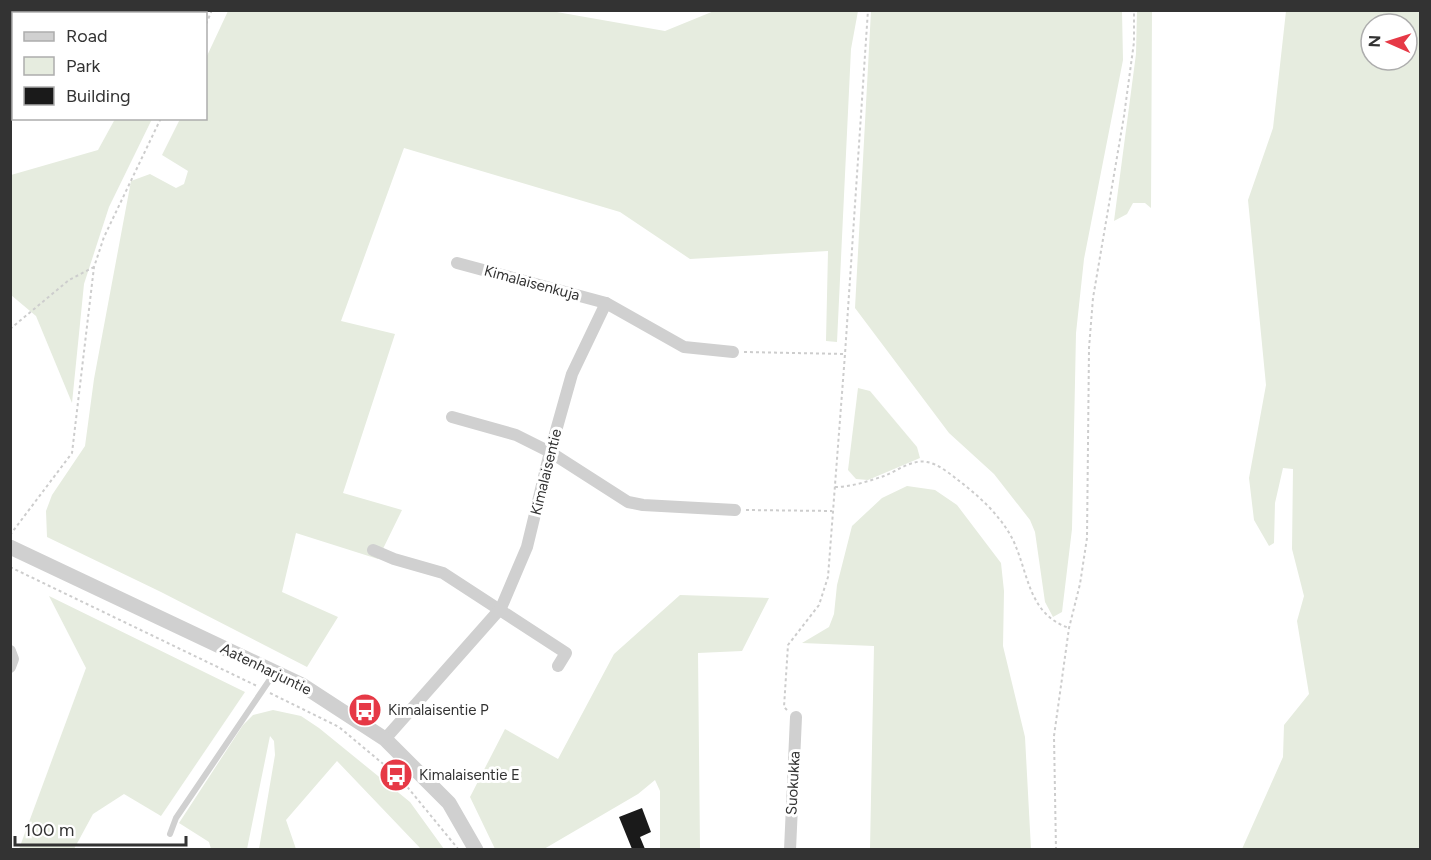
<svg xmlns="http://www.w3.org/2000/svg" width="1431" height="860" font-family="Figtree,sans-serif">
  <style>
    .green { fill: #e6ecdf; fill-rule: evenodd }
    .building { fill: #1a1a1a }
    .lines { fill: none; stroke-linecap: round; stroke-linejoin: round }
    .path { stroke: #cdcdcd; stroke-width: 2; stroke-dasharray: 3 3; stroke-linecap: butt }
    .service { stroke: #d0d0d0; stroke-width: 6 }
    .minor { stroke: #d0d0d0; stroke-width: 12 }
    .tertiary { stroke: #d0d0d0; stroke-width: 15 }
    .labels { text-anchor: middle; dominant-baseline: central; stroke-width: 6; stroke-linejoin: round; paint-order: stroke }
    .street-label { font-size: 15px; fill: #333; stroke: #fff }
    .poi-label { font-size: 15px; fill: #333; stroke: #fff; text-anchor: start }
  </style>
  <rect width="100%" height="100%" fill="#fff"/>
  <g class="green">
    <path d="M 228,11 L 551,11 L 665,31 L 714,11 L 858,11 L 851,49 L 837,342 L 826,341 L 828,251 L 690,259 L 620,212 L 404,148 L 341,321 L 395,334 L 343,493 L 402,510 L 378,559 L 296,533 L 282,592 L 338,617 L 307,667 L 161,592 L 47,537 L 46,511 L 52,495 L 85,446 L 94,379 L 131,181 L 150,174 L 176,188 L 184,184 L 188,171 L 162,155 L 180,119 L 206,118 L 206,58 Z"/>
    <path d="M 871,11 L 1122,11 L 1123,60 L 1084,259 L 1076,333 L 1072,529 L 1062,612 L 1053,617 L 1045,602 L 1035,532 L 1030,520 L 994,474 L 949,433 L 855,308 Z"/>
    <path d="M 1137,11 L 1152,11 L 1151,208 L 1145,203 L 1133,203 L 1127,214 L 1114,221 L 1136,54 Z"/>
    <path d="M 1286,11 L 1420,11 L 1420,849 L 1242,849 L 1283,757 L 1284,725 L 1309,694 L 1297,621 L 1304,596 L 1292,549 L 1293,469 L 1283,468 L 1275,503 L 1274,543 L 1269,546 L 1254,520 L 1249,478 L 1266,385 L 1248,200 L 1273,128 ZM 1371,24 L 1407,24 L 1407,60 L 1371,60 Z"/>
    <path d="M 115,119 L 152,119 L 109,207 L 84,284 L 72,403 L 36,316 L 11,295 L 11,175 L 98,150 Z"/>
    <path d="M 858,388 L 870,391 L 917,447 L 920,458 L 868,480 L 856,479 L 848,470 Z"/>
    <path d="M 907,486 L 935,490 L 957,505 L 1001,563 L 1004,591 L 1003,646 L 1025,737 L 1031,849 L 870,849 L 874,646 L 802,643 L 829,627 L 834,614 L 837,585 L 852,526 L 882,498 Z"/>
    <path d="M 680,595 L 769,598 L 742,651 L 698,653 L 700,849 L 660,849 L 660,791 L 655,780 L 638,794 L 544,849 L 495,849 L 470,797 L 505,729 L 558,759 L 614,654 Z"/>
    <path d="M 49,596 L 245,692 L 161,816 L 124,794 L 93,814 L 74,849 L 19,849 L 86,668 Z"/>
    <path d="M 273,710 L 301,716 L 319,728 L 410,802 L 444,849 L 421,849 L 337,761 L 286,820 L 296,849 L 259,849 L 275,755 L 274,741 L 270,736 L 247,849 L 211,849 L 209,842 L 179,823 L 243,725 L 253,715 Z"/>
  </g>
  <path class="building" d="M 642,808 L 651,832 L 640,837 L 645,849 L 632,849 L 619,817 Z"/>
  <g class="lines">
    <g class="path">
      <path d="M 206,24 L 212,10"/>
      <path d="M 10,329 L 69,280 L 94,267"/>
      <path d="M 744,352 L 845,354"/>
      <path d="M 835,487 C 851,487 869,481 884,476 C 897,471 912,459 927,462 C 938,464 949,473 958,480 C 979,496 1001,516 1013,540 C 1029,574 1028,614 1069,628"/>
      <path d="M 746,510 L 832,511"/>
      <path d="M 10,535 L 72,453 L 94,267 L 104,237 L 161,118"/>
      <path d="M 10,567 L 257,686"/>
      <path d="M 270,693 L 339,727 L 400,778 L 459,850"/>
      <path d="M 787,710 L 784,707 L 788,645 L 819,605 L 828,577 L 845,354 L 868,10"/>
      <path d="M 1056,850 L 1054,736 L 1069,628 L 1080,584 L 1087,538 L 1089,348 L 1093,298 L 1124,116 L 1134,42 L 1134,10"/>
    </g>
    <path class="service" d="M 170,834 L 176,818 L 275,672"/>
    <g class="minor">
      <path d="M 10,87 L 14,86"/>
      <path d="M 457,263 L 606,303"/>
      <path d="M 452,417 L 516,435 L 550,452 L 628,502 L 643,505 L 735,510"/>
      <path d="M 373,550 L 394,559 L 443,573 L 566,653 L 558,666"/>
      <path d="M 10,651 L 13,659 L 10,667"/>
      <path d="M 385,739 L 501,608 L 527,547 L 550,452 L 572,374 L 606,303 L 684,347 L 733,352"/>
      <path d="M 790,850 L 796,717"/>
    </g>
    <path class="tertiary" d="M 10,547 L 302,685 L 385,739 L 449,803 L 476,850"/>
  </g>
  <defs>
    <g id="bus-disc" transform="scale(1.725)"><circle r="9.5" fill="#e63946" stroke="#fff"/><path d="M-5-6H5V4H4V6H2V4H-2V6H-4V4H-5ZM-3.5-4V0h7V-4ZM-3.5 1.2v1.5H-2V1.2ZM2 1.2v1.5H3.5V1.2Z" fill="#fff"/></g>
  </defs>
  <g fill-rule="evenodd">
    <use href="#bus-disc" x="365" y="710"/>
    <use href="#bus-disc" x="396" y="775"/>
  </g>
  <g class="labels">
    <g class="street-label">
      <text transform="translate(532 283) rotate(15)">Kimalaisenkuja</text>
      <text transform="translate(546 472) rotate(-76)">Kimalaisentie</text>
      <text transform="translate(266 669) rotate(26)">Aatenharjuntie</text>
      <text transform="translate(793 783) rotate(-87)">Suokukka</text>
    </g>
    <g class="poi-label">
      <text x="388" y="710">Kimalaisentie P</text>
      <text x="419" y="775">Kimalaisentie E</text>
    </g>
  </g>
  <rect width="1431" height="860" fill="none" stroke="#333333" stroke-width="24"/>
  <rect x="12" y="12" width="195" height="108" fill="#ffffff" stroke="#adadad" stroke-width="1.5"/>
  <rect x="24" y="32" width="30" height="9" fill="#d0d0d0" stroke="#adadad" stroke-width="1.5"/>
  <text x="66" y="42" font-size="18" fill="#333333">Road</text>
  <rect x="24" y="57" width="30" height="18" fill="#e6ecdf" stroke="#adadad" stroke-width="1.5"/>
  <text x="66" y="72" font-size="18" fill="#333333">Park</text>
  <rect x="24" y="87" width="30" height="18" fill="#1a1a1a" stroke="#adadad" stroke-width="1.5"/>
  <text x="66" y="102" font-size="18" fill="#333333">Building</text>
  <g transform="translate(1389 42) rotate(273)"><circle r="28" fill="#ffffff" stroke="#adadad" stroke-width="1.5"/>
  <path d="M0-4.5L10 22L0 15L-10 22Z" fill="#e63946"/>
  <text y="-9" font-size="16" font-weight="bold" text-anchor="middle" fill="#333333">N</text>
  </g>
  <path d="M15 836v9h171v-9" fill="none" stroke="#333333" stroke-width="3"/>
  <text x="24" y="836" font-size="18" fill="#333333" stroke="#ffffff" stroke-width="4.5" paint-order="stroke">100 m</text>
</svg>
